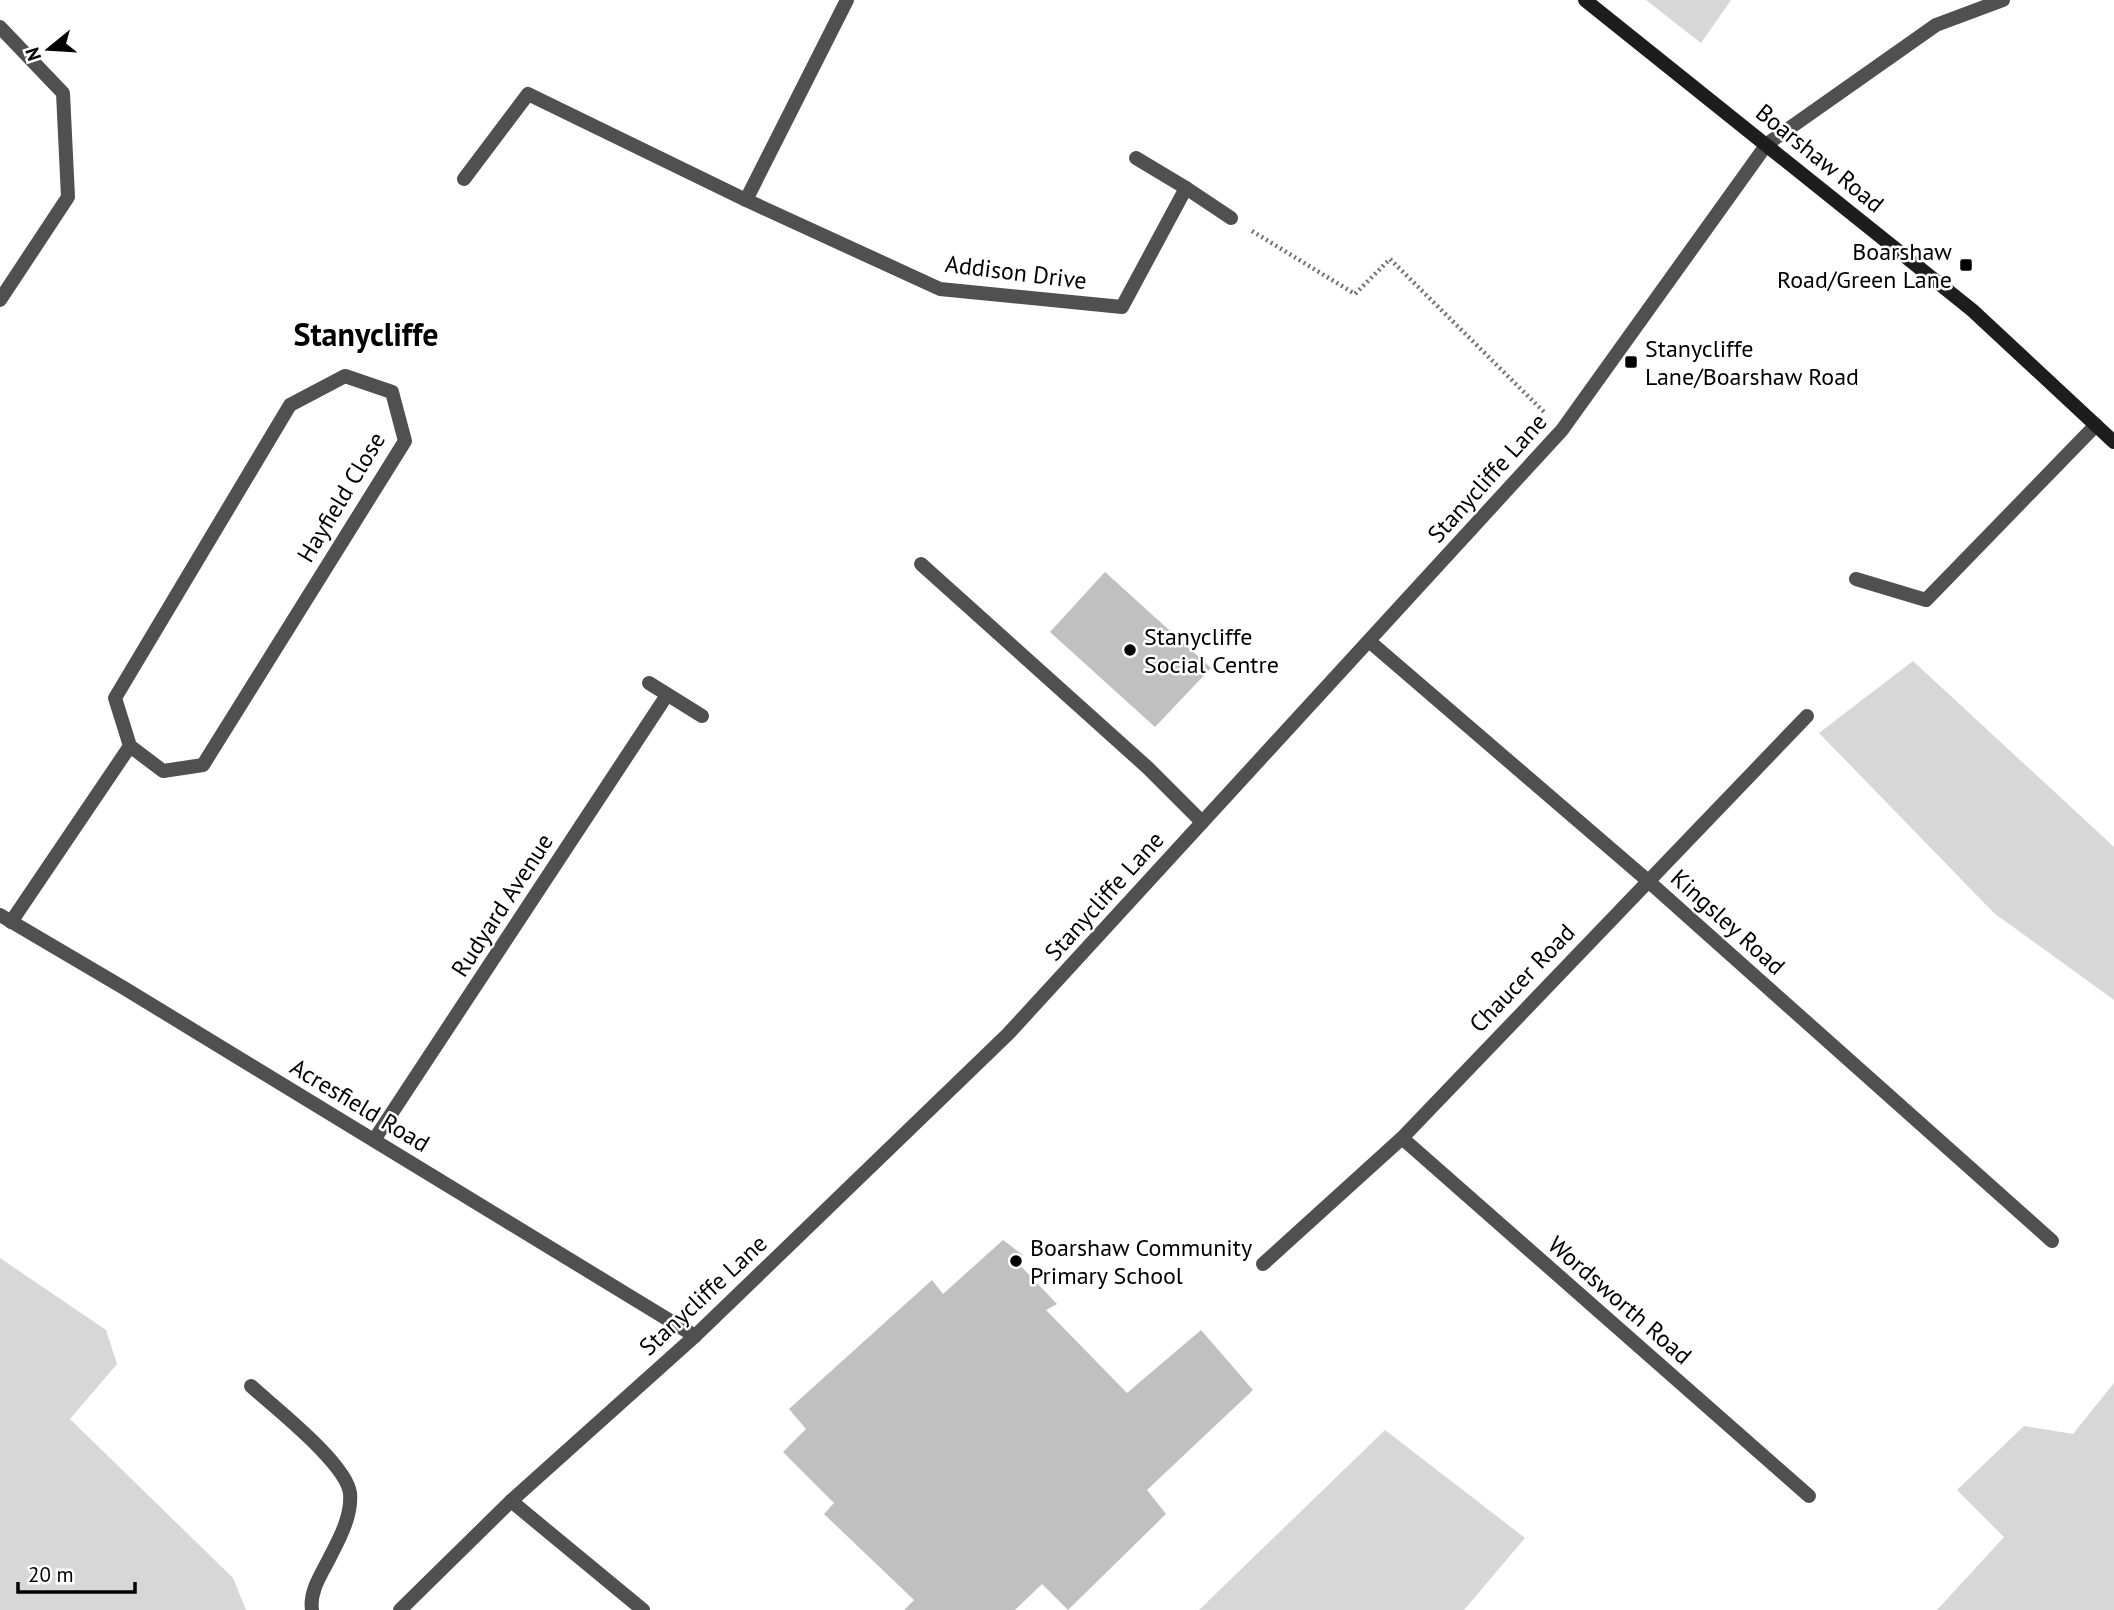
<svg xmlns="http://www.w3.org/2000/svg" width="2114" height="1610" font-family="'PT Sans',sans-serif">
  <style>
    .green { fill: #d7d7d7 }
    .building { fill: #c0c0c0 }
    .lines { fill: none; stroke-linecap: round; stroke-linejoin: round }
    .path { stroke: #727272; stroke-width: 4.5; stroke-dasharray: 2 3.5; stroke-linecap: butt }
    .lane { stroke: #505050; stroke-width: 14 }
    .street { stroke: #505050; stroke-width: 14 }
    .secondary { stroke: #1d1d1d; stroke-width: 14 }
    .poi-dot { fill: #000; stroke: #fff; stroke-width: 2.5 }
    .labels { text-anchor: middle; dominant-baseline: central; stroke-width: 5; stroke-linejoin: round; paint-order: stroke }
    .street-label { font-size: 24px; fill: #000; stroke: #fff }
    .poi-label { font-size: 24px; fill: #000; stroke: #fff; text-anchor: start }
    .district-label { font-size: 32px; font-weight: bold; fill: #000; stroke: #fff }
  </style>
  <rect width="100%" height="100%" fill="#fff"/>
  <g class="green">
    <path d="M 1646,0 L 1731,0 L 1701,43 Z"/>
    <path d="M 1913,661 L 2114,847 L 2114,1000 L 1994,913 L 1819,733 Z"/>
    <path d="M 0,1258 L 106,1330 L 117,1364 L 70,1419 L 233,1578 L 246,1610 L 0,1610 Z"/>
    <path d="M 2114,1383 L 2114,1610 L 1937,1610 L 2004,1537 L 1957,1490 L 2024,1426 L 2073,1434 Z"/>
    <path d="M 1385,1430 L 1525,1538 L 1464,1610 L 1199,1610 Z"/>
  </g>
  <g class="building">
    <path d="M 1105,572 L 1211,668 L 1155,727 L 1050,632 Z"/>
    <path d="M 1003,1240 L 1023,1255 L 1015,1260 L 1057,1304 L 1046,1310 L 1127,1393 L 1201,1330 L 1253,1390 L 1147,1490 L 1166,1514 L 1068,1610 L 1042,1584 L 1015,1610 L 904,1610 L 914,1600 L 824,1514 L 834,1503 L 783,1452 L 806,1429 L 789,1409 L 932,1280 L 943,1294 Z"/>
  </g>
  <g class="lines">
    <path class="path" d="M 1252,231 L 1355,294 L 1390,259 L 1544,412"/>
    <g class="lane">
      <path d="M 921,564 L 1148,768 L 1202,822"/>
      <path d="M 1856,579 L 1926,600 L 2096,425"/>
      <path d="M 251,1386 C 275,1408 346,1463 350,1493 C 352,1514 341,1536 331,1555 C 323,1572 309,1590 312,1610"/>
    </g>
    <g class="street">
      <path d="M 0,27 L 63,93 L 68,197 L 0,300"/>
      <path d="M 1136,158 L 1186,188"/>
      <path d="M 464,179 L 528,94 L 746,200 L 940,289 L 1122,307 L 1186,188 L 1231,218"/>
      <path d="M 746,200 L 847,0"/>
      <path d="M 1369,641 L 1647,880 L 2052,1241"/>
      <path d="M 649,683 L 702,716"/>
      <path d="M 0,915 L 124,988 L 695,1336"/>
      <path d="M 11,922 L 130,746 L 115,698 L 290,405 L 345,376 L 392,392 L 405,441 L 203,765 L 163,771 L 130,746"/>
      <path d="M 1402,1138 L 1809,1496"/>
      <path d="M 374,1140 L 667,695"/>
      <path d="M 1263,1264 L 1402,1138 L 1807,716"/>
      <path d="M 511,1501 L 643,1610"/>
      <path d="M 400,1610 L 511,1501 L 695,1336 L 1008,1034 L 1562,430 L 1767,144 L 1936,25 L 2003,0"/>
    </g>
    <path class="secondary" d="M 1585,0 L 1972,310 L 2114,442"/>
  </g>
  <g class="poi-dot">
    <rect x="1959" y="258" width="14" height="14" rx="3.5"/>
    <rect x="1624" y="355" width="14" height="14" rx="3.5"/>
    <circle cx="1130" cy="650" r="7"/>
    <circle cx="1016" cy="1261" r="7"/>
  </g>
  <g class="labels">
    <g class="street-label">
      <text transform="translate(1820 158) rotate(39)">Boarshaw Road</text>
      <text transform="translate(1016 272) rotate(7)">Addison Drive</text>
      <text transform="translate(1487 478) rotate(-48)">Stanycliffe Lane</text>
      <text transform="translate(341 497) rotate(-59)">Hayfield Close</text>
      <text transform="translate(1104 896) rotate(-48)">Stanycliffe Lane</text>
      <text transform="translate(502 905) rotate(-57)">Rudyard Avenue</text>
      <text transform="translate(1728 922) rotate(42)">Kingsley Road</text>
      <text transform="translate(1522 978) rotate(-46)">Chaucer Road</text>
      <text transform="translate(360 1105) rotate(31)">Acresfield Road</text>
      <text transform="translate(703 1295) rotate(-43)">Stanycliffe Lane</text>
      <text transform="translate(1620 1300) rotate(41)">Wordsworth Road</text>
    </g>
    <g class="poi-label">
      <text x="1952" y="251" text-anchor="end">Boarshaw<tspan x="1952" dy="28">Road/Green Lane</tspan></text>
      <text x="1645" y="348">Stanycliffe<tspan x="1645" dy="28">Lane/Boarshaw Road</tspan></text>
      <text x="1144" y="636">Stanycliffe<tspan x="1144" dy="28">Social Centre</tspan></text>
      <text x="1030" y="1247">Boarshaw Community<tspan x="1030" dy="28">Primary School</tspan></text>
    </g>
    <g class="district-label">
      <text x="366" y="334">Stanycliffe</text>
    </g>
  </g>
  <g transform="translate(49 49) rotate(252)" stroke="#ffffff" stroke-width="5" paint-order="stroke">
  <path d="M0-5L12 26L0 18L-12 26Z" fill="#000000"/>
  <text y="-10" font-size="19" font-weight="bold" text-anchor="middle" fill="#000000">N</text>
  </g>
  <path d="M18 1582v10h117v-10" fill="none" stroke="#000000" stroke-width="3.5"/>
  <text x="28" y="1582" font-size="21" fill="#000000" stroke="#ffffff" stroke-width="5" paint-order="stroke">20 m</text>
</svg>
